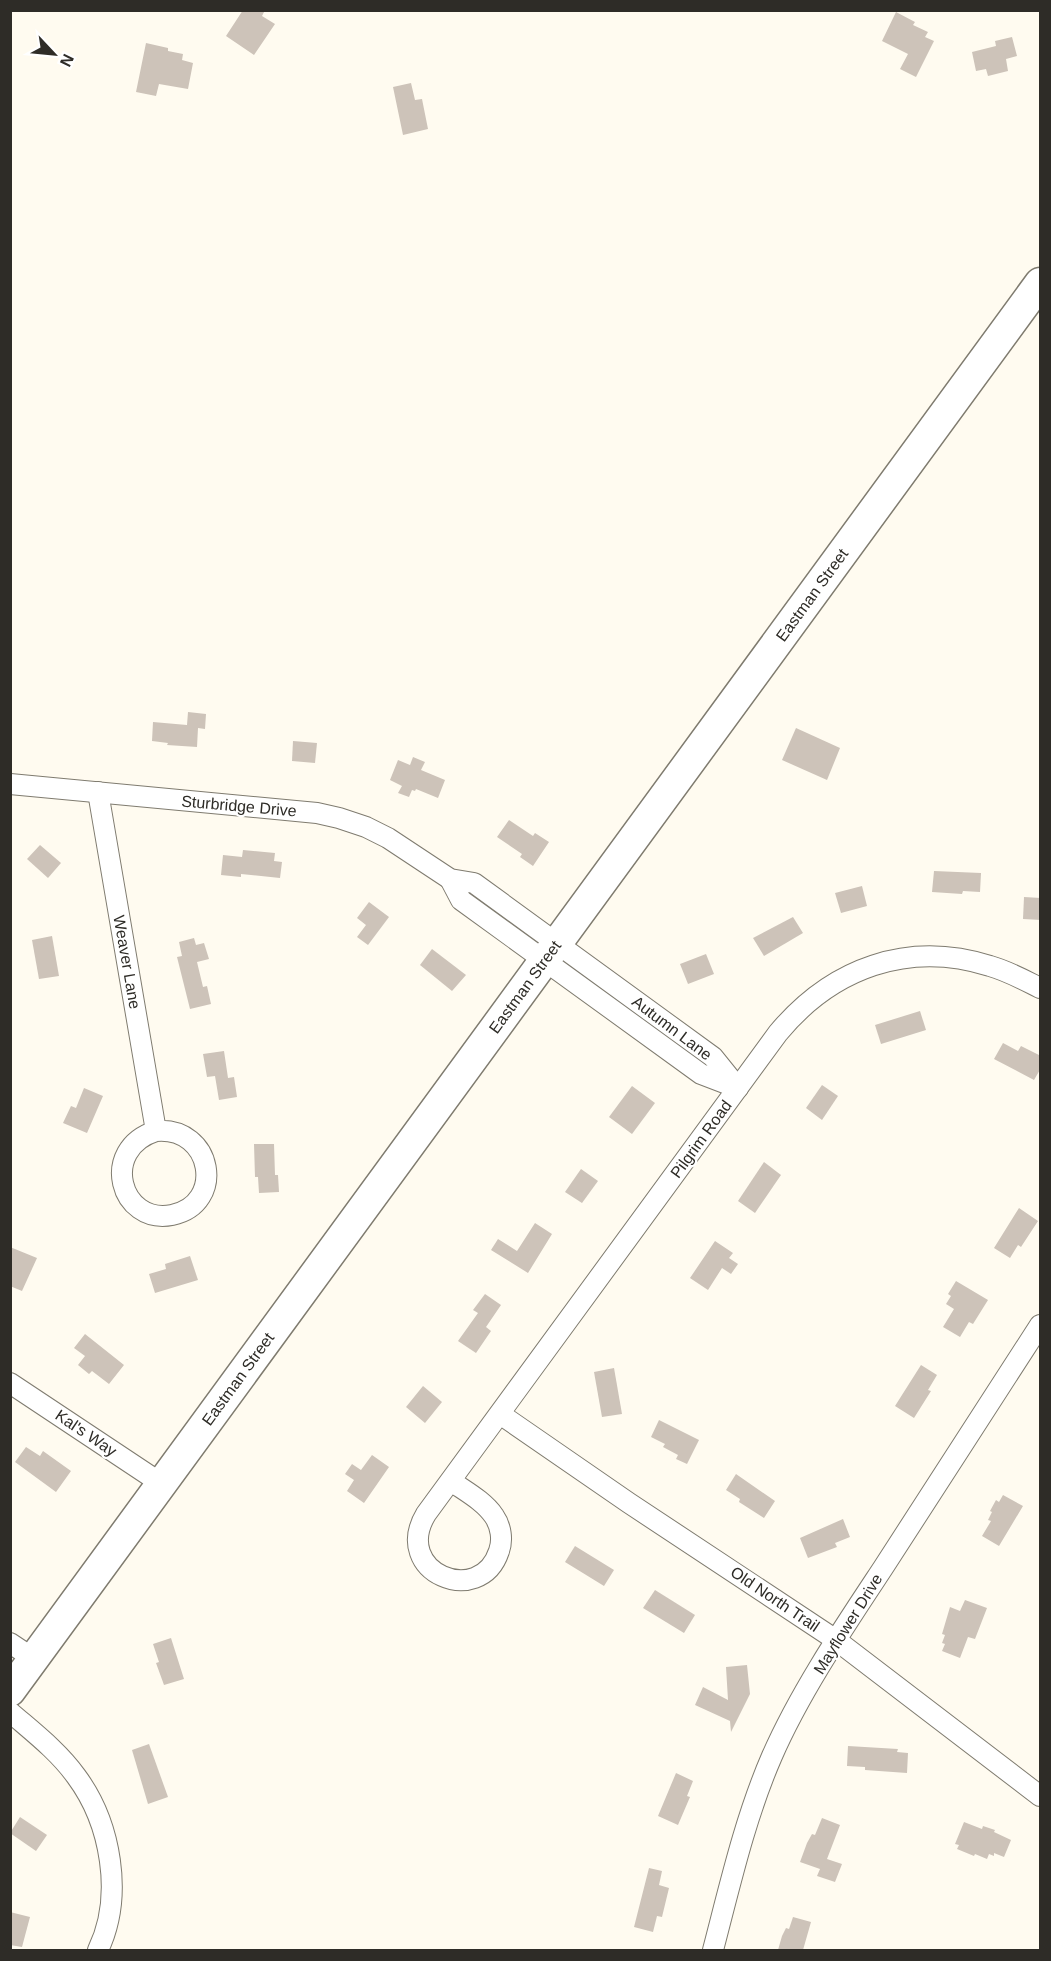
<svg xmlns="http://www.w3.org/2000/svg" width="1051" height="1961" font-family="Arial,sans-serif">
  <style>
    .building { fill: #cdc3b9 }
    .lines { fill: none; stroke-linecap: round; stroke-linejoin: round }
    .street-casing { stroke: #7f7b6f; stroke-width: 22 }
    .primary-casing { stroke: #7f7b6f; stroke-width: 33 }
    .street { stroke: #fff; stroke-width: 20 }
    .primary { stroke: #fff; stroke-width: 30 }
    .labels { text-anchor: middle; dominant-baseline: central; stroke-width: 4.5; stroke-linejoin: round; paint-order: stroke }
    .street-label { font-size: 16px; fill: #2e2c27; stroke: #fff }
  </style>
  <rect width="100%" height="100%" fill="#fffbf0"/>
  <g class="building">
    <path d="M 243,10 L 265,10 L 262,16 L 275,24 L 254,55 L 226,36 Z"/>
    <path d="M 896,12 L 915,22 L 913,25 L 928,32 L 925,37 L 934,41 L 916,77 L 900,69 L 908,54 L 882,41 Z"/>
    <path d="M 1012,37 L 1017,56 L 1006,59 L 1008,71 L 988,76 L 986,69 L 976,71 L 972,52 L 996,46 L 995,41 Z"/>
    <path d="M 146,43 L 168,48 L 168,51 L 183,54 L 182,60 L 193,63 L 188,89 L 159,84 L 156,96 L 136,92 Z"/>
    <path d="M 411,83 L 415,100 L 422,99 L 428,129 L 403,135 L 393,87 Z"/>
    <path d="M 188,712 L 206,714 L 205,729 L 198,728 L 197,747 L 167,745 L 168,743 L 152,741 L 153,722 L 187,725 Z"/>
    <path d="M 796,728 L 840,748 L 827,780 L 782,760 Z"/>
    <path d="M 293,741 L 317,743 L 315,763 L 292,761 Z"/>
    <path d="M 413,757 L 425,762 L 421,770 L 445,780 L 438,798 L 416,789 L 415,791 L 412,790 L 409,797 L 398,793 L 402,786 L 390,780 L 398,760 L 410,765 Z"/>
    <path d="M 509,820 L 533,836 L 535,833 L 549,842 L 533,866 L 520,857 L 522,854 L 497,837 Z"/>
    <path d="M 40,845 L 61,863 L 48,878 L 27,859 Z"/>
    <path d="M 243,850 L 275,853 L 274,861 L 282,862 L 280,878 L 241,874 L 241,877 L 221,875 L 223,855 L 242,857 Z"/>
    <path d="M 934,871 L 981,873 L 980,892 L 963,891 L 962,894 L 932,892 Z"/>
    <path d="M 862,886 L 867,906 L 841,913 L 835,893 Z"/>
    <path d="M 1024,897 L 1041,898 L 1041,920 L 1023,919 Z"/>
    <path d="M 369,902 L 389,917 L 368,945 L 357,937 L 366,925 L 357,918 Z"/>
    <path d="M 793,917 L 803,933 L 764,956 L 753,938 Z"/>
    <path d="M 52,936 L 59,976 L 39,979 L 32,940 Z"/>
    <path d="M 194,938 L 196,945 L 204,943 L 209,959 L 197,962 L 203,987 L 207,986 L 211,1004 L 190,1009 L 177,957 L 182,956 L 179,942 Z"/>
    <path d="M 432,949 L 466,975 L 452,991 L 420,965 Z"/>
    <path d="M 706,954 L 714,974 L 688,984 L 680,964 Z"/>
    <path d="M 920,1011 L 926,1030 L 881,1044 L 875,1025 Z"/>
    <path d="M 1003,1043 L 1018,1051 L 1021,1046 L 1041,1056 L 1041,1068 L 1034,1080 L 994,1059 Z"/>
    <path d="M 224,1051 L 228,1078 L 234,1077 L 237,1097 L 219,1100 L 215,1076 L 207,1077 L 203,1054 Z"/>
    <path d="M 822,1085 L 838,1096 L 822,1120 L 806,1108 Z"/>
    <path d="M 632,1086 L 655,1103 L 632,1134 L 609,1117 Z"/>
    <path d="M 84,1088 L 103,1096 L 87,1133 L 63,1123 L 71,1106 L 76,1108 Z"/>
    <path d="M 254,1144 L 274,1144 L 275,1175 L 278,1175 L 279,1192 L 259,1193 L 258,1177 L 255,1177 Z"/>
    <path d="M 764,1162 L 781,1175 L 755,1213 L 738,1201 Z"/>
    <path d="M 581,1169 L 598,1181 L 582,1203 L 565,1192 Z"/>
    <path d="M 1019,1208 L 1038,1221 L 1021,1247 L 1018,1245 L 1010,1258 L 994,1248 Z"/>
    <path d="M 535,1223 L 552,1234 L 528,1273 L 491,1250 L 498,1239 L 517,1251 Z"/>
    <path d="M 715,1241 L 733,1253 L 729,1258 L 738,1264 L 731,1274 L 722,1268 L 708,1290 L 690,1278 Z"/>
    <path d="M 10,1247 L 37,1258 L 22,1291 L 10,1286 Z"/>
    <path d="M 190,1256 L 198,1280 L 155,1293 L 149,1274 L 166,1269 L 165,1264 Z"/>
    <path d="M 956,1281 L 988,1300 L 973,1324 L 969,1322 L 960,1337 L 943,1327 L 954,1309 L 946,1304 L 951,1296 L 948,1294 Z"/>
    <path d="M 485,1294 L 501,1305 L 486,1327 L 491,1331 L 476,1353 L 458,1341 L 478,1313 L 473,1310 Z"/>
    <path d="M 85,1334 L 124,1365 L 109,1384 L 92,1371 L 89,1374 L 78,1365 L 85,1356 L 74,1348 Z"/>
    <path d="M 921,1365 L 937,1375 L 928,1390 L 931,1391 L 914,1418 L 895,1406 Z"/>
    <path d="M 614,1368 L 622,1414 L 602,1417 L 594,1372 Z"/>
    <path d="M 423,1386 L 442,1402 L 425,1423 L 406,1407 Z"/>
    <path d="M 659,1420 L 699,1440 L 687,1464 L 676,1459 L 678,1455 L 663,1447 L 665,1444 L 651,1437 Z"/>
    <path d="M 26,1447 L 40,1456 L 43,1451 L 71,1471 L 56,1492 L 15,1462 Z"/>
    <path d="M 372,1455 L 389,1467 L 364,1503 L 347,1491 L 354,1480 L 345,1474 L 352,1464 L 361,1470 Z"/>
    <path d="M 736,1474 L 775,1501 L 764,1518 L 739,1502 L 740,1499 L 726,1490 Z"/>
    <path d="M 1003,1495 L 1023,1506 L 999,1546 L 982,1536 L 991,1521 L 988,1520 L 992,1512 L 990,1511 L 996,1500 L 999,1502 Z"/>
    <path d="M 843,1519 L 850,1537 L 835,1543 L 837,1547 L 808,1558 L 800,1538 Z"/>
    <path d="M 575,1546 L 614,1570 L 604,1586 L 565,1562 Z"/>
    <path d="M 655,1590 L 695,1615 L 684,1633 L 643,1608 Z"/>
    <path d="M 965,1600 L 987,1608 L 975,1639 L 968,1637 L 960,1658 L 942,1651 L 945,1644 L 942,1643 L 945,1635 L 942,1634 L 950,1607 L 960,1611 Z"/>
    <path d="M 171,1638 L 184,1679 L 164,1685 L 156,1663 L 159,1662 L 153,1644 Z"/>
    <path d="M 747,1665 L 750,1694 L 731,1732 L 730,1721 L 695,1705 L 703,1687 L 728,1700 L 726,1667 Z"/>
    <path d="M 149,1744 L 168,1797 L 148,1804 L 132,1750 Z"/>
    <path d="M 848,1746 L 898,1749 L 897,1752 L 908,1753 L 907,1773 L 865,1770 L 865,1767 L 847,1766 Z"/>
    <path d="M 676,1773 L 693,1781 L 687,1796 L 690,1797 L 678,1825 L 658,1816 Z"/>
    <path d="M 20,1817 L 47,1835 L 36,1851 L 10,1833 Z"/>
    <path d="M 822,1818 L 840,1825 L 827,1859 L 842,1864 L 835,1882 L 817,1876 L 820,1869 L 800,1862 L 807,1843 L 812,1834 L 815,1835 Z"/>
    <path d="M 964,1822 L 982,1829 L 983,1826 L 995,1830 L 994,1832 L 1011,1840 L 1004,1857 L 994,1853 L 994,1856 L 989,1854 L 987,1859 L 975,1854 L 974,1856 L 957,1849 L 959,1845 L 955,1844 Z"/>
    <path d="M 649,1868 L 662,1871 L 659,1885 L 669,1888 L 662,1917 L 657,1916 L 653,1932 L 634,1927 Z"/>
    <path d="M 10,1912 L 30,1917 L 22,1947 L 10,1945 Z"/>
    <path d="M 793,1917 L 811,1922 L 803,1950 L 778,1950 L 782,1936 L 786,1928 L 789,1929 Z"/>
  </g>
  <g class="lines">
    <g class="street-casing">
      <g id="street">
        <path d="M 10,784 L 317,813 L 339,818 L 366,827 L 388,838 L 450,879 L 474,883 L 713,1057 L 738,1088"/>
        <path d="M 98,792 L 156,1131 C 213,1126 226,1204 172,1215 C 120,1225 99,1149 156,1131"/>
        <path d="M 450,879 L 461,900 L 701,1074 L 735,1087"/>
        <path d="M 10,1383 L 162,1484"/>
        <path d="M 500,1414 L 629,1503 L 836,1640 L 1040,1796"/>
        <path d="M 451,1481 C 465,1491 484,1501 494,1516 C 501,1526 503,1540 499,1551 C 480,1609 391,1572 426,1514 L 778,1033 C 832,968 908,940 990,966 C 1008,971 1024,980 1040,988"/>
        <path d="M 10,1643 L 34,1659"/>
        <path d="M 10,1712 C 33,1732 58,1751 76,1776 C 111,1823 124,1896 98,1950"/>
        <path d="M 713,1950 C 730,1885 745,1818 772,1756 C 800,1692 844,1627 883,1568 C 935,1487 988,1406 1040,1325"/>
      </g>
    </g>
    <g class="primary-casing">
      <path id="primary" d="M 10,1691 L 1040,283"/>
    </g>
    <use href="#street" class="street"/>
    <use href="#primary" class="primary"/>
  </g>
  <g class="labels">
    <g class="street-label">
      <text transform="translate(812 595) rotate(-54)">Eastman Street</text>
      <text transform="translate(239 806) rotate(5)">Sturbridge Drive</text>
      <text transform="translate(127 962) rotate(80)">Weaver Lane</text>
      <text transform="translate(525 987) rotate(-54)">Eastman Street</text>
      <text transform="translate(672 1028) rotate(37)">Autumn Lane</text>
      <text transform="translate(701 1139) rotate(-54)">Pilgrim Road</text>
      <text transform="translate(238 1379) rotate(-54)">Eastman Street</text>
      <text transform="translate(86 1433) rotate(34)">Kal's Way</text>
      <text transform="translate(775 1599) rotate(34)">Old North Trail</text>
      <text transform="translate(848 1624) rotate(-58)">Mayflower Drive</text>
    </g>
  </g>
  <rect width="1051" height="1961" fill="none" stroke="#2e2c27" stroke-width="24"/>
  <g transform="translate(54 54) rotate(116)" stroke="#ffffff" stroke-width="4.5" paint-order="stroke">
  <path d="M0-4.5L10 22L0 15L-10 22Z" fill="#2e2c27"/>
  <text y="-9" font-size="16" font-weight="bold" text-anchor="middle" fill="#2e2c27">N</text>
  </g>
</svg>
